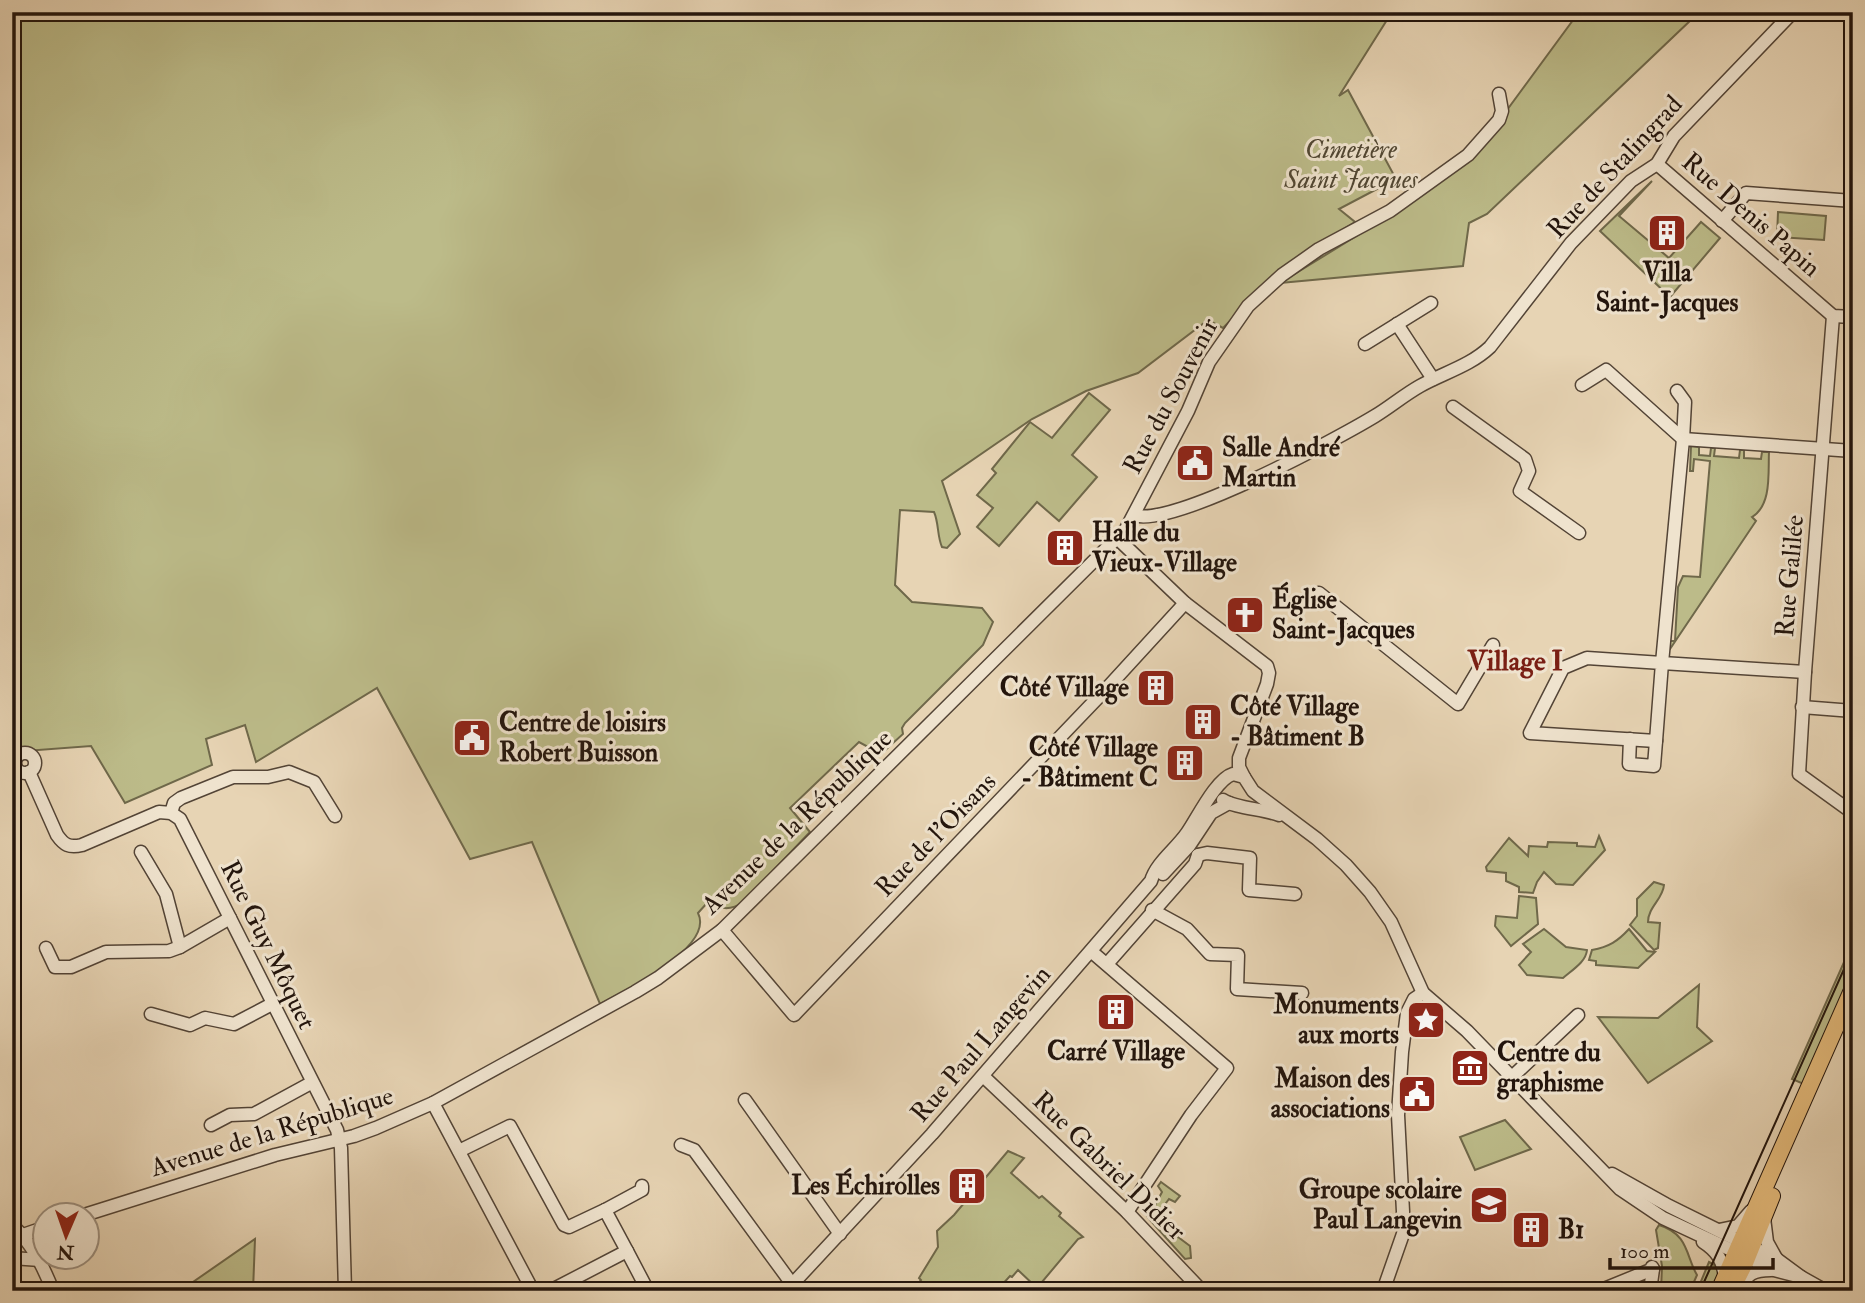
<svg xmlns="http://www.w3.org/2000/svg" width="1865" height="1303" font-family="'IM FELL Double Pica',serif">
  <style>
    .green { fill: #bcbb89; stroke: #6f684a; stroke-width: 2 }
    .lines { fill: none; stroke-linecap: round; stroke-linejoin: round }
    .minor-casing { stroke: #534436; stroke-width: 15 }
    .major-casing { stroke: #22140c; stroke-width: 18 }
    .minor { stroke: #efe3ce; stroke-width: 12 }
    .major { stroke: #e4ba7a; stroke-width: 16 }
    .tram { stroke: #22140c; stroke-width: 2 }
    .labels { text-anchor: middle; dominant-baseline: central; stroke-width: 6; stroke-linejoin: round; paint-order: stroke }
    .park-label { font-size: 26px; font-style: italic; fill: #504632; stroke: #efe3ce }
    .street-label { font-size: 26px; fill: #22140c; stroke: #efe3ce }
    .poi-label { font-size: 26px; font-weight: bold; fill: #22140c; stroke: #efe3ce; text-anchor: start }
    .neighbourhood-label { font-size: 28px; font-weight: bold; fill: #7a1f14; stroke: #efe3ce }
  </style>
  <rect width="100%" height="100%" fill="#e7d4b4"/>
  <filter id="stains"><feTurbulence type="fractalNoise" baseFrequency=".00286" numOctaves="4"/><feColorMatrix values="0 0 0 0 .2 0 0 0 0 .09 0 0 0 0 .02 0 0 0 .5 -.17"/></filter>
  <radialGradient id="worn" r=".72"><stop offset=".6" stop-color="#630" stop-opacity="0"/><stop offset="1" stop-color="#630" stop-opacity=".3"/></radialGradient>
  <g class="green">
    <path d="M 12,12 L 1392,12 L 1339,96 L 1348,90 L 1396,179 L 1339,209 L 1355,222 L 1304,253 L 1275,275 L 1223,328 L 1208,320 L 1138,373 L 1086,391 L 1032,419 L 942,481 L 960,534 L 947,548 L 942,547 C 937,536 939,523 934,512 L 900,510 L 895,585 L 912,602 L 982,608 L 993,622 L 983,645 L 905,723 L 902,728 L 903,734 L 881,754 L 859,742 L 790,808 L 810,832 L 743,902 C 731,911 720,909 707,903 L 698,913 C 715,947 624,992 600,1004 L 532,842 L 470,859 L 377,688 L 256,762 L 245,725 L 206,739 L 212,765 L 125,803 L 91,746 L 12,752 Z"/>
    <path d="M 1579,12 L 1693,12 L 1693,18 L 1487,214 L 1469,223 L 1463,266 L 1280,283 L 1410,203 L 1471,159 Z"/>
    <path d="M 1652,181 L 1619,216 L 1669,258 L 1701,222 L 1720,238 L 1670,297 L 1600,231 Z"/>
    <path d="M 1778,212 L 1826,216 L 1824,240 L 1777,237 Z"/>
    <path d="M 1089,393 L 1110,410 L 1072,455 L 1097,477 L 1059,521 L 1037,502 L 999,546 L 977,527 L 993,508 L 977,495 L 996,473 L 992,469 L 1030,422 L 1052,438 Z"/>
    <path d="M 1691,446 L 1699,447 L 1699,455 L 1710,456 L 1711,448 L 1715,448 L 1714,456 L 1739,458 L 1740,450 L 1744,450 L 1744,458 L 1761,459 L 1762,452 L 1769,452 C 1768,473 1772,505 1752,517 L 1756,521 L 1670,649 L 1667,649 L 1667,641 L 1675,641 L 1678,587 L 1683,576 L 1700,577 L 1710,461 L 1694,459 L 1693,471 L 1690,471 Z"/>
    <path d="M 1599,836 L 1605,850 L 1573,885 L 1556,884 L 1544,872 L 1537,882 L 1533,893 L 1519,892 L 1519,887 L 1506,881 L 1506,873 L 1487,871 L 1486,867 L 1509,838 L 1528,856 L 1529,846 L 1547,847 L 1548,842 L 1577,843 L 1577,846 L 1595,847 Z"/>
    <path d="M 1654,882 L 1664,885 C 1663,899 1648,907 1648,922 L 1660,923 L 1658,948 L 1654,950 L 1630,925 L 1637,916 L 1637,899 Z"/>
    <path d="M 1519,896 L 1536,898 L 1538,924 L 1511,946 L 1495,926 L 1496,916 L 1517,918 Z"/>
    <path d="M 1544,929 L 1566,947 L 1587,950 C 1586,962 1572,970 1563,978 L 1527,975 L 1519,965 L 1531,952 L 1523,944 Z"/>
    <path d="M 1629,929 L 1647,951 L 1655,952 L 1638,968 L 1596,965 L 1596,961 L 1589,960 L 1592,950 C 1609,947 1618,941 1629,929 Z"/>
    <path d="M 1853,942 L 1853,980 L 1806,1085 L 1792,1079 Z"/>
    <path d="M 1699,985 L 1697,1027 L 1712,1041 L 1648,1083 L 1598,1017 L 1658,1018 Z"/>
    <path d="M 1505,1120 L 1531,1149 L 1475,1170 L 1460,1137 Z"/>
    <path d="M 1008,1151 L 1024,1158 L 1011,1173 L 1039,1198 L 1042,1196 L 1061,1213 L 1059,1216 L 1083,1237 L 1078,1239 L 1037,1288 L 1018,1270 L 1012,1277 L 1010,1276 L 999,1288 L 1000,1291 L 912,1291 L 921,1280 L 919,1278 L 938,1247 L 937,1231 L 954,1215 Z"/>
    <path d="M 1161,1182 L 1180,1196 L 1175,1202 L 1169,1199 L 1154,1219 L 1190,1246 L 1191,1258 L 1185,1259 L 1149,1219 L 1142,1208 L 1144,1207 L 1151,1213 L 1162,1192 L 1158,1186 Z"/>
    <path d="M 1659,1225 C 1689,1234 1686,1257 1697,1275 L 1690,1291 L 1661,1291 L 1662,1266 L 1656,1230 Z"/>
    <path d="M 255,1239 L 253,1291 L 180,1291 Z"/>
    <path d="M 1709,1262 L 1720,1268 L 1714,1291 L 1697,1291 Z"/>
  </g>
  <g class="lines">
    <g class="minor-casing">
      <g id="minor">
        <path d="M 1657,164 L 1833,316 L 1853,317"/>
        <path d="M 1722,221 L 1746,193 L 1853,201"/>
        <path d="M 1833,316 L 1805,672 L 1799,774 L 1853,813"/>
        <path d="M 1397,324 L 1433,379"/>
        <path d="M 1365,344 L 1431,303"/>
        <path d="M 1582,385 L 1606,370 L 1683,439"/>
        <path d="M 1677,391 L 1685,402 L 1683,439"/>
        <path d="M 1453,407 L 1525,459 L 1529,471 L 1520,491 L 1579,533"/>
        <path d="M 1134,515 C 1170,529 1337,439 1375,416 C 1390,407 1404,395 1420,386 C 1443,373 1470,366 1490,347 L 1571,243 L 1631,181 L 1657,164 L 1674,136 L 1793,12"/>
        <path d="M 1117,538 L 1185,603 L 1267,666 L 1269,673 L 1267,684 L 1239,758 L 1239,767 L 1244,777"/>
        <path d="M 1319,593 L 1458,704 L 1493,645"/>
        <path d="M 1805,672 L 1662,663 L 1656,741 L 1530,733 L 1563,668 L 1587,658 L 1662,663 L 1683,439 L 1853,451"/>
        <path d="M 1802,707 L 1853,711"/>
        <path d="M 1630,739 L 1629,764 L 1654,766 L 1656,741"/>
        <circle cx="25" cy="763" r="10"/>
        <path d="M 29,772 L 57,835 C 64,845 69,848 82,845 L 159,812 L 171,813 L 180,819 L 337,1130 L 341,1148 L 345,1291"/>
        <path d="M 1223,800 C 1235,808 1263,809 1279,815"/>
        <path d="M 171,813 L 174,803 L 181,798 L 233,777 L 268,777 L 289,772 L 314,782 L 335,816"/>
        <path d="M 141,852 L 166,894 L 180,947"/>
        <path d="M 1198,855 L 1207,853 L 1250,858 L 1249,890 L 1295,894"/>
        <path d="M 1163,874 L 1189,846 L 1211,813 L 1229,803"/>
        <path d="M 1152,910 L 1187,929 L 1210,954 L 1238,955 L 1237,989 L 1302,993"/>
        <path d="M 722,930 L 794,1015 L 1109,686 L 1185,603"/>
        <path d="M 46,948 L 55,967 L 71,967 L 106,952 L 169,951 L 180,947 L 230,918"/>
        <path d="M 1092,952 L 1227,1068 L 1191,1115 L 1127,1212"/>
        <path d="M 1107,964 L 1195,864 L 1198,855"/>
        <path d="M 151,1014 L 190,1025 L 205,1018 L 234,1024 L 272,1004"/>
        <path d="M 983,1076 L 1127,1212 L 1202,1291"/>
        <path d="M 1512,1077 L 1578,1015"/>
        <path d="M 745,1100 L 840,1234"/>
        <path d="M 433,1103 L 533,1291"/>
        <path d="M 211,1125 L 230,1115 L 254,1114 L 311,1083"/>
        <path d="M 681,1145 L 694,1150 L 792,1284"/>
        <path d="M 459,1151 L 510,1126 L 564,1225 L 569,1227 L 605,1210 L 627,1251 L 550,1291"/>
        <path d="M 1612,1174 L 1669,1206 L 1778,1260 L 1801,1277 L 1826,1291"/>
        <path d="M 605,1210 L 642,1190 L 642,1186"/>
        <path d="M 81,1216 L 275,1155 L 354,1136 L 376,1128 L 433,1103 L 635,992 L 658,978 L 722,930 L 1126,529 L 1188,411 L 1209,362 L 1248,306 L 1282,275 L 1319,249 L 1390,211 L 1468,155 L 1499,120 L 1502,111 L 1499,94"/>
        <path d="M 1764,1218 L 1767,1242 L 1777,1260"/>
        <path d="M 12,1225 C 32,1243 43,1266 53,1291"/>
        <path d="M 1719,1230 L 1738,1226 L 1751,1211"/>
        <path d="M 12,1242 L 23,1235 L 46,1227"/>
        <path d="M 1703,1242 C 1717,1251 1723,1260 1725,1278"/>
        <path d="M 627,1251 L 648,1291"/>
        <path d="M 12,1258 L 40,1260"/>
        <path d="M 1739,1289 C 1747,1274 1753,1270 1771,1270"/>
        <path d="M 786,1291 L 932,1134 L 1151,881 C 1156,863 1176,849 1187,833 C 1197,819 1216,779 1233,774 L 1244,777 L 1253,791 L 1317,839 L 1346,865 L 1370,892 L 1391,922 L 1423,993 L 1467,1031 L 1620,1189 L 1663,1218 L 1774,1270 L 1801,1277"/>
        <path d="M 1383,1291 L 1404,1231 L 1398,1115 L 1402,1052 L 1407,1013 L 1414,999 L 1423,993"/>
        <path d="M 1599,1291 L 1653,1269 L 1652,1267"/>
        <path d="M 1650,1291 L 1653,1269"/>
      </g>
    </g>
    <g class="major-casing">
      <g id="major">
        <path d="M 1719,1291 L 1853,988"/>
        <path d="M 1731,1291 L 1745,1263 L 1772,1196"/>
      </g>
    </g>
    <use href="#minor" class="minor"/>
    <use href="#major" class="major"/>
    <path class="tram" d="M 1700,1291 L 1853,949"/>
  </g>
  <defs>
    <g id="building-square" transform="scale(2.0125)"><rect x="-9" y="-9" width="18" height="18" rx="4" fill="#8f2418" stroke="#efe3ce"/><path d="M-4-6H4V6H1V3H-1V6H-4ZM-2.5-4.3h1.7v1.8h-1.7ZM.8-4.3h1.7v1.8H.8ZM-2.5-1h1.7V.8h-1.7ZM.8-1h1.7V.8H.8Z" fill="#fff"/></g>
    <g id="civic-square" transform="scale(2.0125)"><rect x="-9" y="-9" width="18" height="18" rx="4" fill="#8f2418" stroke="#efe3ce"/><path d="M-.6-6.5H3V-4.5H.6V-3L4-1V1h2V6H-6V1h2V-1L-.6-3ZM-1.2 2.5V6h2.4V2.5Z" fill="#fff"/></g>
    <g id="church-square" transform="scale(2.0125)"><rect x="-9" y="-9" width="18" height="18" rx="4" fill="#8f2418" stroke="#efe3ce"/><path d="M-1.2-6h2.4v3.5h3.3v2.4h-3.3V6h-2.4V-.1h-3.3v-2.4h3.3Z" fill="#fff"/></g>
    <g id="sight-square" transform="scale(2.0125)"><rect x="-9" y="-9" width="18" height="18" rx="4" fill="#8f2418" stroke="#efe3ce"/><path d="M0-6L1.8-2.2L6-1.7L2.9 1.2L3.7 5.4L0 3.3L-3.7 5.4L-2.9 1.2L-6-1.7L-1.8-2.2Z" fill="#fff"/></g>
    <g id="museum-square" transform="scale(2.0125)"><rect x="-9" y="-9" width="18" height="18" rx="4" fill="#8f2418" stroke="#efe3ce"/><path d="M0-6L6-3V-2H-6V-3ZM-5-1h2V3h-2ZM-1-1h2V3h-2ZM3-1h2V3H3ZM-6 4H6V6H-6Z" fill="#fff"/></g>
    <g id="school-square" transform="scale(2.0125)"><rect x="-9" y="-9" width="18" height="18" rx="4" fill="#8f2418" stroke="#efe3ce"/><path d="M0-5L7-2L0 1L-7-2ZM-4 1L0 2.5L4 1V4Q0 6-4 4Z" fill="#fff"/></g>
  </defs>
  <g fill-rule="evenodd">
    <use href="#building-square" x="1667" y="233"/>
    <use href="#civic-square" x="1195" y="463"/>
    <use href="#building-square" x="1065" y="548"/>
    <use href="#church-square" x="1245" y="615"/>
    <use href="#building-square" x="1156" y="688"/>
    <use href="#building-square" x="1203" y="722"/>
    <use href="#civic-square" x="472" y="738"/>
    <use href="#building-square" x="1185" y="763"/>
    <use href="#building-square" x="1116" y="1012"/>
    <use href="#sight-square" x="1426" y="1020"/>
    <use href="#museum-square" x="1470" y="1068"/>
    <use href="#civic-square" x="1417" y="1094"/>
    <use href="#building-square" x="967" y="1186"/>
    <use href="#school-square" x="1489" y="1205"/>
    <use href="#building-square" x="1531" y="1230"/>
  </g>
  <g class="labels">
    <g class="park-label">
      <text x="1351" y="150">Cimetière<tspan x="1351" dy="30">Saint Jacques</tspan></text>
    </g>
    <g class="street-label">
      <text transform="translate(1615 167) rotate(-47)">Rue de Stalingrad</text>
      <text transform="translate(1751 215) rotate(41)">Rue Denis Papin</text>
      <text transform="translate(1171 396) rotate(-62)">Rue du Souvenir</text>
      <text transform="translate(1790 576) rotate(-85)">Rue Galilée</text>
      <text transform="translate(797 822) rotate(-44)">Avenue de la République</text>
      <text transform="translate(936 835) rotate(-46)">Rue de l'Oisans</text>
      <text transform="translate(268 945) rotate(64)">Rue Guy Môquet</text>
      <text transform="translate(981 1044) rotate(-49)">Rue Paul Langevin</text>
      <text transform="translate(272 1132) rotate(-17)">Avenue de la République</text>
      <text transform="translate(1109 1166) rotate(44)">Rue Gabriel Didier</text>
    </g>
    <g class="poi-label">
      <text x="1667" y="273" text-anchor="middle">Villa<tspan x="1667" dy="30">Saint-Jacques</tspan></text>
      <text x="1222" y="448">Salle André<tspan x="1222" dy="30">Martin</tspan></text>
      <text x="1092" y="533">Halle du<tspan x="1092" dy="30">Vieux-Village</tspan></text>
      <text x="1272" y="600">Église<tspan x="1272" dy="30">Saint-Jacques</tspan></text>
      <text x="1129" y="688" text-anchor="end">Côté Village</text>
      <text x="1230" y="707">Côté Village<tspan x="1230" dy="30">- Bâtiment B</tspan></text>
      <text x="499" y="723">Centre de loisirs<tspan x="499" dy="30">Robert Buisson</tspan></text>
      <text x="1158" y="748" text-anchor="end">Côté Village<tspan x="1158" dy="30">- Bâtiment C</tspan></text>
      <text x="1399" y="1005" text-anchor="end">Monuments<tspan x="1399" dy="30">aux morts</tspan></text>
      <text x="1116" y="1052" text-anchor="middle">Carré Village</text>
      <text x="1497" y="1053">Centre du<tspan x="1497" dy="30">graphisme</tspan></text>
      <text x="1390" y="1079" text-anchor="end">Maison des<tspan x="1390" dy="30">associations</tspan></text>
      <text x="940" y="1186" text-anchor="end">Les Échirolles</text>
      <text x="1462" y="1190" text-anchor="end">Groupe scolaire<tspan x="1462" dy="30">Paul Langevin</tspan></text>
      <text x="1558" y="1230">B1</text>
    </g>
    <g class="neighbourhood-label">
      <text x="1515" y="661">Village I</text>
    </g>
  </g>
  <rect width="1865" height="1303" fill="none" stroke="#e7d4b4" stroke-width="42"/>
  <rect x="14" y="14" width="1837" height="1275" fill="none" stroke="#22140c" stroke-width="3.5"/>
  <rect x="21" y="21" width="1823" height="1261" fill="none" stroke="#22140c" stroke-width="2"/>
  <g transform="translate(66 1236) rotate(182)"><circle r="33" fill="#efe3ce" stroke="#9d9080" stroke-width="2"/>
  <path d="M0-5L12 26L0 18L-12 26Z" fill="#8f2418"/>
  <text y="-10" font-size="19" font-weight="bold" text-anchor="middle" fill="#22140c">N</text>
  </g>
  <path d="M1610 1258v10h163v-10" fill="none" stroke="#22140c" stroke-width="3.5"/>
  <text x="1620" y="1258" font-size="21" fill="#22140c" stroke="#efe3ce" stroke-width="5" paint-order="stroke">100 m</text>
  <rect width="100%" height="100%" filter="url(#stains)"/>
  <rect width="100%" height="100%" fill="url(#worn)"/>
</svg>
